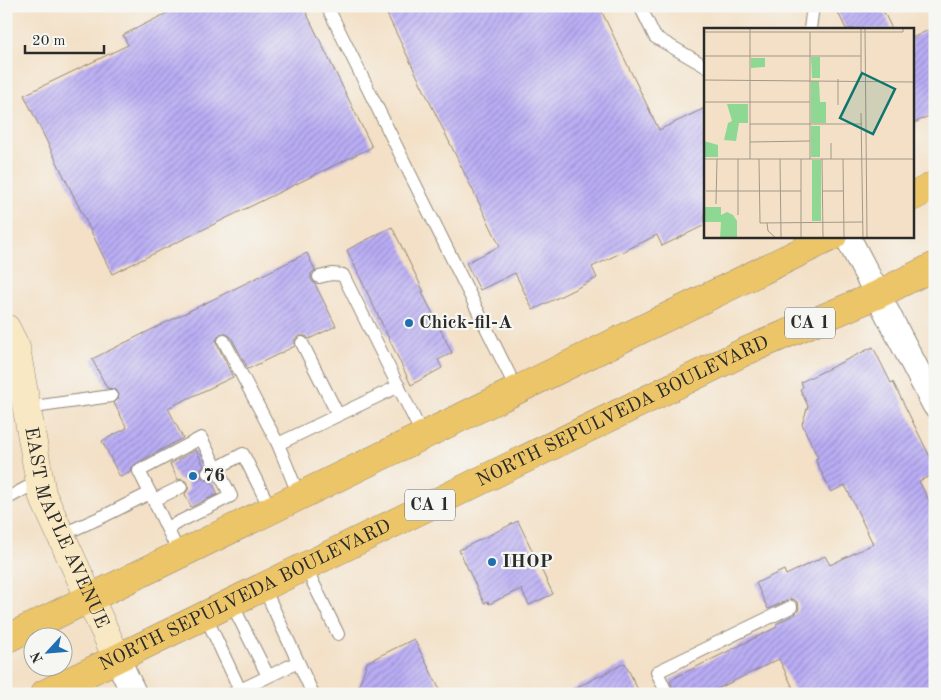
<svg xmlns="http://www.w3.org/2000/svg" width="941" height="700" font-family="'Old Standard TT',serif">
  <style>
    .building { fill: url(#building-hatch) }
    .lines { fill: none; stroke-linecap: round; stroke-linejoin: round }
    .lane-casing { stroke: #8f8678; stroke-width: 14 }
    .street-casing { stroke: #8f8678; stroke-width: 27 }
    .secondary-casing { stroke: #8f8678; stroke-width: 29 }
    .highway-casing { stroke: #8f8678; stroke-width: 29 }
    .lane { stroke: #fff; stroke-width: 12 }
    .street { stroke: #fff; stroke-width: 25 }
    .secondary { stroke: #f8e8c3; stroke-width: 28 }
    .highway { stroke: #edc569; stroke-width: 28 }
    .poi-dot { fill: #1f6fb2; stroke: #f6f6f2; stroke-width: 2 }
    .labels { text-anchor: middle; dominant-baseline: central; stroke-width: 4.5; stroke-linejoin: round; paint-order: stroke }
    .shield { fill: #f6f6f2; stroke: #686867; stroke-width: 1 }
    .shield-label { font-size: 18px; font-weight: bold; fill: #2b2b2b }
    .poi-label { font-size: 19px; font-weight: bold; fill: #2b2b2b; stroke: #f6f6f2; text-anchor: start }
    .street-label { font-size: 19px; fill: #2b2b2b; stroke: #f6f6f2 }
    .inset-road { fill: none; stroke: #a39888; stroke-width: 1 }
    .view { fill: #0f766e; fill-opacity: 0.15; stroke: #0f766e; stroke-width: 2.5 }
    .inset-edge { fill: none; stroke: #2b2b2b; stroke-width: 2.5 }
  </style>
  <defs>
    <pattern id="building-hatch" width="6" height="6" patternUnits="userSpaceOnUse" patternTransform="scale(1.25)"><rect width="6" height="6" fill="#baadf5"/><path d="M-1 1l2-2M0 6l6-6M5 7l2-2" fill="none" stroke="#978dc7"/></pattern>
  </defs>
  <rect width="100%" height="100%" fill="#f6f6f2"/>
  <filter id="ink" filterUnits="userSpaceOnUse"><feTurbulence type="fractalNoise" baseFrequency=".02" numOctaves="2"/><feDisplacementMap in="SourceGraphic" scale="10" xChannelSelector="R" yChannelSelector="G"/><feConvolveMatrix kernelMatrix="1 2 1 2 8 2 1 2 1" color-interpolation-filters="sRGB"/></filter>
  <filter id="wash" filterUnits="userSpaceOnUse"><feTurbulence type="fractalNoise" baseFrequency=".0096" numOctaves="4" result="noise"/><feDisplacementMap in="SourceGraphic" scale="20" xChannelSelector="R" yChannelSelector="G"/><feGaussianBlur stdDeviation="1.12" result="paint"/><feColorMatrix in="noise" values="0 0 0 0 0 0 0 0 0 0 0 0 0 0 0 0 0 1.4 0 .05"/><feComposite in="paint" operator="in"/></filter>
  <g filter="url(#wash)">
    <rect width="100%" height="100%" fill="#f3e0c6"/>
    <g id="blocks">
      <g class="building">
        <path d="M 181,6 L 303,6 L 372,147 L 112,274 L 24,95 L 128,45 L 123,35 Z"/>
        <path d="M 383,6 L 599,6 L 659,130 L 705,108 L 705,225 L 662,246 L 657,235 L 592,267 L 597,278 L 533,310 L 515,273 L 480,290 L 466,263 L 500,246 Z"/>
        <path d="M 835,6 L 881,6 L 892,29 L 846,29 Z"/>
        <path d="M 935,27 L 935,113 L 912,124 L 912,38 Z"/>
        <path d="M 392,227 L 424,292 L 422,292 L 452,353 L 438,360 L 442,368 L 411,385 L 347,250 Z"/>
        <path d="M 307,253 L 315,270 L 311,274 L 311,279 L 315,284 L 336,326 L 309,339 L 306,336 L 299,336 L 295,339 L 295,346 L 248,369 L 231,337 L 225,333 L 220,334 L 216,340 L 217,344 L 233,377 L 168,408 L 183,438 L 135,464 L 132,467 L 131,472 L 120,477 L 102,441 L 127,428 L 114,403 L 118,399 L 119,394 L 114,389 L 107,388 L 92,359 Z"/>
        <path d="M 873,347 L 891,383 L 893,382 L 935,467 L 935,474 L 919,481 L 935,513 L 935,694 L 796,694 L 779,659 L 707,694 L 675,694 L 670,680 L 777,627 L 776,624 L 795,614 L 798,611 L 799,607 L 798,603 L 795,600 L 791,599 L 768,609 L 756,583 L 784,570 L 786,575 L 825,556 L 830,565 L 873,544 L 845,485 L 831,492 L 815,459 L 818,458 L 802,424 L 808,406 L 800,389 L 803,387 L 801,382 Z"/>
        <path d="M 196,450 L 204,466 L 201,469 L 201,476 L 204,480 L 211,480 L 218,494 L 191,507 L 185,494 L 189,488 L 188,483 L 182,479 L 178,480 L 170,464 Z"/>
        <path d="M 518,521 L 553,594 L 529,605 L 521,589 L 489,604 L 488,601 L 484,603 L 459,550 Z"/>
        <path d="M 414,639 L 442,694 L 356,694 L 367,662 Z"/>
        <path d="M 625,663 L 640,694 L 564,694 Z"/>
      </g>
    </g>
  </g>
  <g filter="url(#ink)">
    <use href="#blocks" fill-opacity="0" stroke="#8f8678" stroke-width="1"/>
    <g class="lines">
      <g class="lane-casing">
        <g id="lane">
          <path d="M 327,6 L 517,390"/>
          <path d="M 640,6 L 655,37 L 705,66"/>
          <path d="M 810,29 L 813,6"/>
          <path d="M 319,277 L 332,274 L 343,275 L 423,436"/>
          <path d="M 224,341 L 278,444"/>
          <path d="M 302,343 L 338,415"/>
          <path d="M 27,408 L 111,396"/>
          <path d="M 208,473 L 243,454 L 271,510"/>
          <path d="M 150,493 L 139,471 L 201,438 L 231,496 L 167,528"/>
          <path d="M 299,496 L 278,444 L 399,386"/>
          <path d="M 6,499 L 39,481"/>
          <path d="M 154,500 L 181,487"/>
          <path d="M 61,535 L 104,516 L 150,493 L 180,555"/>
          <path d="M 305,566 L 338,634"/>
          <path d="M 263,586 L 313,694"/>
          <path d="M 231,602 L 268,676"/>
          <path d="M 205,615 L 240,690"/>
          <path d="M 232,694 L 298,662"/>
          <path d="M 667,694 L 657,672 L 791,607"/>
        </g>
      </g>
      <g class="street-casing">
        <g id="street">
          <path d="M 847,236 L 935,405"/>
          <path d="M 117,658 L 134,694"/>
        </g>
      </g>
      <g class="secondary-casing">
        <g id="secondary">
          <path id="s1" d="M 6,328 L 16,348 L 42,494 L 117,658"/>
        </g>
      </g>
      <g class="highway-casing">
        <g id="highway">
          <path d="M 912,197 L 935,185"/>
          <path d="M 6,639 L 833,236"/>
          <path id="s2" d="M 44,694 L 744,352 L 877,295 L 935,266"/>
        </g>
      </g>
      <use href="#lane" class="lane"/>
      <use href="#street" class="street"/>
      <use href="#secondary" class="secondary"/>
      <use href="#highway" class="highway"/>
    </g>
  </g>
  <g class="poi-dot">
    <circle cx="409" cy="323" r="5"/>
    <circle cx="193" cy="476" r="5"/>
    <circle cx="492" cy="562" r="5"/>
  </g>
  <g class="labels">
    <g class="shield">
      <rect x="785" y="307.5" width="50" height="31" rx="4"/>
      <rect x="405" y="489.5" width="50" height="31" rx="4"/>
    </g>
    <g class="shield-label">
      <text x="810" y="323">CA 1</text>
      <text x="430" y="505">CA 1</text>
    </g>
    <g class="poi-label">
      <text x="419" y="323">Chick-fil-A</text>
      <text x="203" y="476">76</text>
      <text x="502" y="562">IHOP</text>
    </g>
    <g class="street-label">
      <text stroke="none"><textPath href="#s2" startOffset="644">NORTH SEPULVEDA BOULEVARD</textPath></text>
      <text stroke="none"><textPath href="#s1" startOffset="210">EAST MAPLE AVENUE</textPath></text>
      <text stroke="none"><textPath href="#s2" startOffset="224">NORTH SEPULVEDA BOULEVARD</textPath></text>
    </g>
  </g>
  <g transform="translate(704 28)">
    <rect width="210" height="210" fill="#f3e0c6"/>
    <path d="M 107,29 L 116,29 L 116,50 L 108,50 ZM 47,30 L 61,30 L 61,39 L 47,40 ZM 107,53 L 115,53 L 116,74 L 122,74 L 122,95 L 107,95 ZM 23,76 L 44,76 L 44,95 L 35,95 L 32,113 L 20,112 L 24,95 L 28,93 ZM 107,98 L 116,98 L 116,129 L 107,129 ZM 0,113 L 14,117 L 14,129 L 0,129 ZM 108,132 L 117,132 L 117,193 L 108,193 Z" fill="#8ed894"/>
    <path d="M 0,179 L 17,179 L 17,187 L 23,184 L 29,187 L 33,193 L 33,210 L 16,210 L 17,194 L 0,194 Z" fill="#8ed894"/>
    <path class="inset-road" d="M 157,0 L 157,44M 161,0 L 163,210M 0,4 L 199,4 L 199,0M 106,4 L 106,131M 0,28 L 157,28M 0,52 L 210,54M 0,74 L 106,74M 134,77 L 134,51M 157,85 L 159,210M 46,96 L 158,96M 46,114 L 106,113M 127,115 L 127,131M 0,131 L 210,131M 46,131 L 46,0M 55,131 L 56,195 L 159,194M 76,131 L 77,210M 118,131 L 119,210M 139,131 L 140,210M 2,163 L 97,163M 118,163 L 140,163M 12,176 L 13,131M 34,187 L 34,131M 63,195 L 64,203 L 72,210M 97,210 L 97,131"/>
    <path class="view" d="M 158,45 L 191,61 L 169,106 L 136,90 Z"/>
    <rect width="210" height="210" class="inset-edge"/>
  </g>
  <rect width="941" height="700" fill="none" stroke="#f6f6f2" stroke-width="25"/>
  <g transform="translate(48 652) rotate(244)"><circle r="24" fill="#f6f6f2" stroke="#a5a5a2"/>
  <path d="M0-4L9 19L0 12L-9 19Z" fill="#1f6fb2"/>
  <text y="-8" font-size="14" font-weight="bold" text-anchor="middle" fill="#2b2b2b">N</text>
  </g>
  <path d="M25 45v8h79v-8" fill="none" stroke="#2b2b2b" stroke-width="2.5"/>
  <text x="32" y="45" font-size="15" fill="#2b2b2b" stroke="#f6f6f2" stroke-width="4" paint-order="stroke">20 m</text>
</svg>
